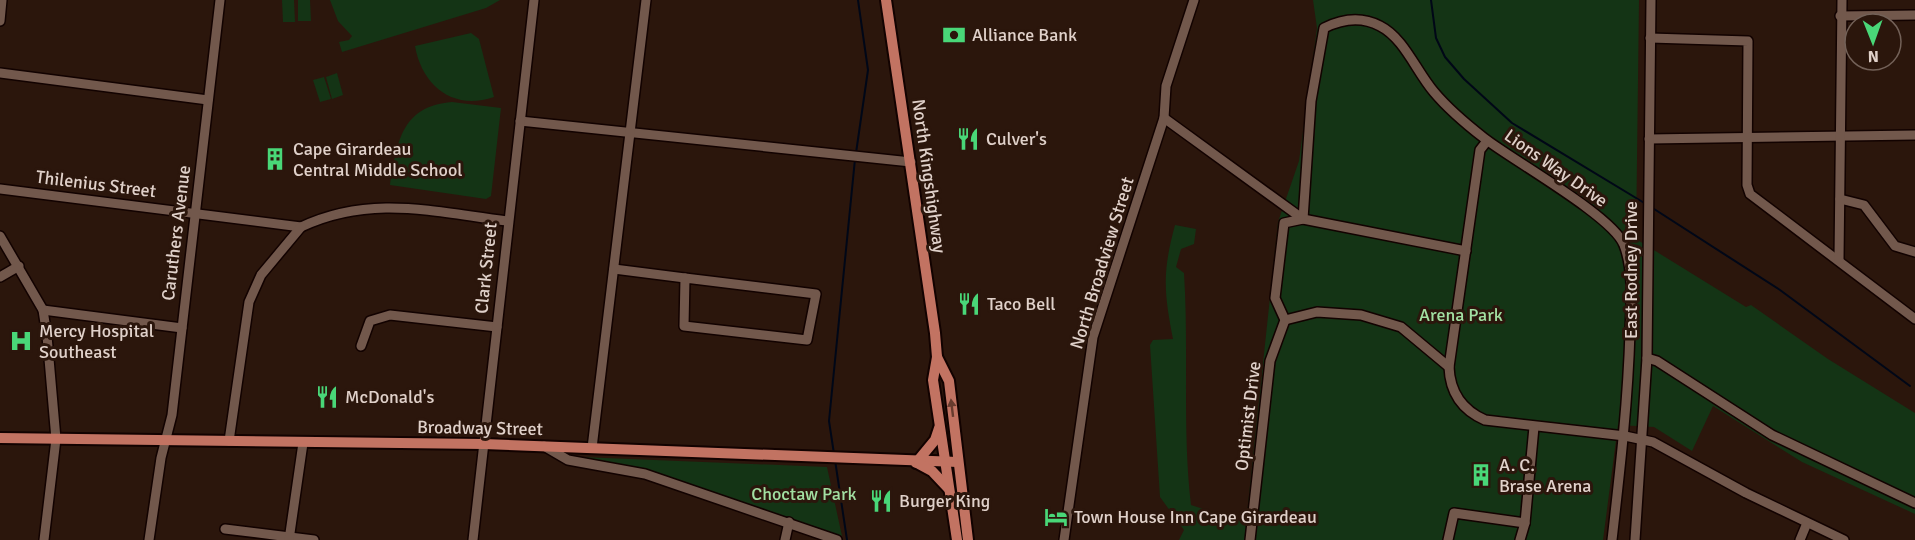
<svg xmlns="http://www.w3.org/2000/svg" width="1915" height="540" font-family="Signika,sans-serif">
  <style>
    .green { fill: #143415 }
    .lines { fill: none; stroke-linecap: round; stroke-linejoin: round }
    .stream { stroke: #000717; stroke-width: 2 }
    .minor-casing { stroke: #120200; stroke-width: 12 }
    .major-casing { stroke: #120200; stroke-width: 14 }
    .minor { stroke: #72584c; stroke-width: 9 }
    .major { stroke: #c27362; stroke-width: 10 }
    .oneway { fill: #673b2e }
    .labels { text-anchor: middle; dominant-baseline: central; stroke-width: 6; stroke-linejoin: round; paint-order: stroke }
    .poi-label { font-size: 18px; fill: #e0d1ca; stroke: #2b160c; text-anchor: start }
    .street-label { font-size: 18px; fill: #e0d1ca; stroke: #2b160c }
    .park-label { font-size: 18px; fill: #a2e0a2; stroke: #2b160c }
  </style>
  <rect width="100%" height="100%" fill="#2b160c"/>
  <g class="green">
    <path d="M 282,0 L 294,0 L 295,22 L 283,22 Z"/>
    <path d="M 298,0 L 310,0 L 311,21 L 298,21 Z"/>
    <path d="M 330,0 L 500,0 L 486,8 L 342,52 L 339,42 L 349,40 L 352,36 L 338,21 Z"/>
    <path d="M 1313,0 L 1639,0 L 1636,239 L 1746,307 L 1751,305 L 1828,359 L 1915,413 L 1915,514 L 1802,462 L 1713,406 L 1692,451 L 1654,427 L 1618,425 L 1603,540 L 1179,540 L 1184,530 L 1160,497 L 1150,345 L 1153,340 L 1173,339 C 1164,292 1162,273 1175,225 L 1196,229 L 1194,244 L 1181,249 L 1176,267 L 1184,273 C 1189,350 1182,428 1191,505 L 1246,523 L 1278,222 L 1299,161 L 1317,28 Z"/>
    <path d="M 471,33 L 479,39 L 494,97 C 453,111 422,86 415,46 Z"/>
    <path d="M 337,73 L 343,95 L 332,99 L 326,77 Z"/>
    <path d="M 324,77 L 331,99 L 320,102 L 313,80 Z"/>
    <path d="M 452,102 L 501,108 L 491,196 L 486,199 L 390,185 C 397,143 401,106 452,102 Z"/>
    <path d="M 581,457 L 827,467 L 842,536 L 698,489 Z"/>
  </g>
  <g class="lines">
    <g class="stream">
      <path d="M 1431,0 L 1436,38 L 1445,57 L 1464,79 L 1512,123 L 1646,204"/>
      <path d="M 856,153 L 868,70 L 858,0"/>
      <path d="M 1651,207 L 1780,290 L 1910,386"/>
      <path d="M 834,454 L 829,421 L 855,159"/>
      <path d="M 835,460 L 847,540"/>
    </g>
    <g class="minor-casing">
      <g id="minor">
        <path d="M 1840,16 L 1915,15"/>
        <path d="M 0,21 L 2,0"/>
        <path d="M 1650,38 L 1748,41 L 1747,185 L 1750,194 L 1915,319"/>
        <path d="M 0,73 L 208,100"/>
        <path d="M 1164,118 L 1303,219 L 1466,251"/>
        <path d="M 520,121 L 911,162"/>
        <path d="M 1649,139 L 1915,135"/>
        <path d="M 1487,141 L 1480,150 L 1449,367 C 1450,392 1462,410 1485,420 L 1625,436 L 1653,442 L 1746,493 L 1844,540"/>
        <path d="M 0,189 L 301,227 C 371,194 434,212 507,221"/>
        <path d="M 1840,199 L 1864,205 L 1895,246 L 1915,252"/>
        <path d="M 0,236 L 43,310 L 47,336 L 56,439 L 44,540"/>
        <path d="M 1839,259 L 1842,0"/>
        <path d="M 614,269 L 685,278"/>
        <path d="M 0,277 L 19,266"/>
        <path d="M 685,278 L 816,294 L 807,340 L 684,326 Z"/>
        <path d="M 43,310 L 182,328"/>
        <path d="M 1285,320 L 1317,312 L 1361,315 L 1401,327 L 1449,367"/>
        <path d="M 361,346 L 370,321 L 390,315 L 497,327"/>
        <path d="M 1647,358 L 1657,361 L 1772,435 L 1915,503"/>
        <path d="M 229,441 L 249,302 L 261,275 L 301,227"/>
        <path d="M 544,446 L 568,460 L 645,474 L 837,540"/>
        <path d="M 592,448 L 646,0"/>
        <path d="M 225,529 L 314,540"/>
        <path d="M 149,540 L 161,458 L 172,415 L 220,0"/>
        <path d="M 289,540 L 303,443"/>
        <path d="M 473,540 L 534,0"/>
        <path d="M 785,540 L 789,522"/>
        <path d="M 1064,540 L 1093,337 L 1164,118 L 1166,86 L 1194,0"/>
        <path d="M 1250,540 L 1270,361 L 1285,320 L 1275,298 L 1284,223 L 1303,219 L 1311,101 L 1324,28 C 1342,19 1361,16 1380,26 C 1404,38 1416,71 1434,92 C 1449,110 1466,124 1484,138 C 1512,160 1613,216 1624,245 C 1634,271 1631,304 1630,331 C 1628,401 1620,470 1612,540"/>
        <path d="M 1448,540 L 1454,513 L 1525,523"/>
        <path d="M 1520,540 L 1525,523 L 1534,427"/>
        <path d="M 1635,540 L 1647,358 L 1651,0"/>
        <path d="M 1800,540 L 1807,523"/>
      </g>
    </g>
    <g class="major-casing">
      <g id="major">
        <path d="M 886,0 L 935,333 L 937,357 L 933,380 L 957,540"/>
        <path d="M 937,357 L 949,381 L 968,540"/>
        <path d="M 0,438 L 484,444 L 958,462"/>
        <path d="M 916,463 L 935,440 L 939,428"/>
        <path d="M 919,464 L 932,471 L 948,488"/>
      </g>
    </g>
    <use href="#minor" class="minor"/>
    <use href="#major" class="major"/>
  </g>
  <defs><path id="oneway-solid" d="M-6-.8H1V-3.2L6.5 0L1 3.2V.8H-6Z" transform="scale(1.5)"/></defs>
  <use class="oneway" href="#oneway-solid" transform="translate(952 408) rotate(-97)"/>
  <defs>
    <g id="bank-bare" transform="scale(1.8)"><path d="M-6-4H6V4H-6ZM0-2.3a2.3 2.3 0 1 0 0 4.6a2.3 2.3 0 1 0 0-4.6Z" fill="#49d778" stroke="#2b160c" stroke-width="2.5" paint-order="stroke"/></g>
    <g id="restaurant-bare" transform="scale(1.8)"><path d="M-5-6h1v4h1v-4h1v4h1v-4h1v5L-1.5 .5V6h-2V.5L-5-1ZM5-6V6H3V1.5H1.5Q1.5-4 5-6Z" fill="#49d778" stroke="#2b160c" stroke-width="2.5" paint-order="stroke"/></g>
    <g id="building-bare" transform="scale(1.8)"><path d="M-4-6H4V6H1V3H-1V6H-4ZM-2.5-4.3h1.7v1.8h-1.7ZM.8-4.3h1.7v1.8H.8ZM-2.5-1h1.7V.8h-1.7ZM.8-1h1.7V.8H.8Z" fill="#49d778" stroke="#2b160c" stroke-width="2.5" paint-order="stroke"/></g>
    <g id="hospital-bare" transform="scale(1.8)"><path d="M-5-5h3v3.5h4V-5h3V5h-3V1.5h-4V5h-3Z" fill="#49d778" stroke="#2b160c" stroke-width="2.5" paint-order="stroke"/></g>
    <g id="hotel-bare" transform="scale(1.8)"><path d="M-6-4.5h1.5V1H6V5H4.5V3h-9V5H-6ZM-4 0a1.8 1.8 0 1 1 3.6 0ZM.5 0V-2.5h3Q6-2.5 6 0Z" fill="#49d778" stroke="#2b160c" stroke-width="2.5" paint-order="stroke"/></g>
  </defs>
  <g fill-rule="evenodd">
    <use href="#bank-bare" x="954" y="35"/>
    <use href="#restaurant-bare" x="968" y="139"/>
    <use href="#building-bare" x="275" y="159"/>
    <use href="#restaurant-bare" x="969" y="304"/>
    <use href="#hospital-bare" x="21" y="341"/>
    <use href="#restaurant-bare" x="327" y="397"/>
    <use href="#building-bare" x="1481" y="475"/>
    <use href="#restaurant-bare" x="881" y="501"/>
    <use href="#hotel-bare" x="1056" y="517"/>
  </g>
  <g class="labels">
    <g class="poi-label">
      <text x="972" y="35">Alliance Bank</text>
      <text x="986" y="139">Culver's</text>
      <text x="293" y="149">Cape Girardeau<tspan x="293" dy="21">Central Middle School</tspan></text>
      <text x="987" y="304">Taco Bell</text>
      <text x="39" y="331">Mercy Hospital<tspan x="39" dy="21">Southeast</tspan></text>
      <text x="345" y="397">McDonald's</text>
      <text x="1499" y="465">A. C.<tspan x="1499" dy="21">Brase Arena</tspan></text>
      <text x="899" y="501">Burger King</text>
      <text x="1074" y="517">Town House Inn Cape Girardeau</text>
    </g>
    <g class="street-label">
      <text transform="translate(1556 168) rotate(35)">Lions Way Drive</text>
      <text transform="translate(929 176) rotate(82)">North Kingshighway</text>
      <text transform="translate(96 184) rotate(7)">Thilenius Street</text>
      <text transform="translate(176 233) rotate(-83)">Caruthers Avenue</text>
      <text transform="translate(1102 263) rotate(-73)">North Broadview Street</text>
      <text transform="translate(486 268) rotate(-84)">Clark Street</text>
      <text transform="translate(1631 270) rotate(-90)">East Rodney Drive</text>
      <text transform="translate(1248 416) rotate(-83)">Optimist Drive</text>
      <text transform="translate(480 428) rotate(1)">Broadway Street</text>
    </g>
    <g class="park-label">
      <text x="1461" y="315">Arena Park</text>
      <text x="804" y="494">Choctaw Park</text>
    </g>
  </g>
  <g transform="translate(1873 42) rotate(179)"><circle r="28" fill="#2b160c" stroke="#736158" stroke-width="1.5"/>
  <path d="M0-4.5L10 22L0 15L-10 22Z" fill="#49d778"/>
  <text y="-9" font-size="16" font-weight="bold" text-anchor="middle" fill="#e0d1ca">N</text>
  </g>
</svg>
